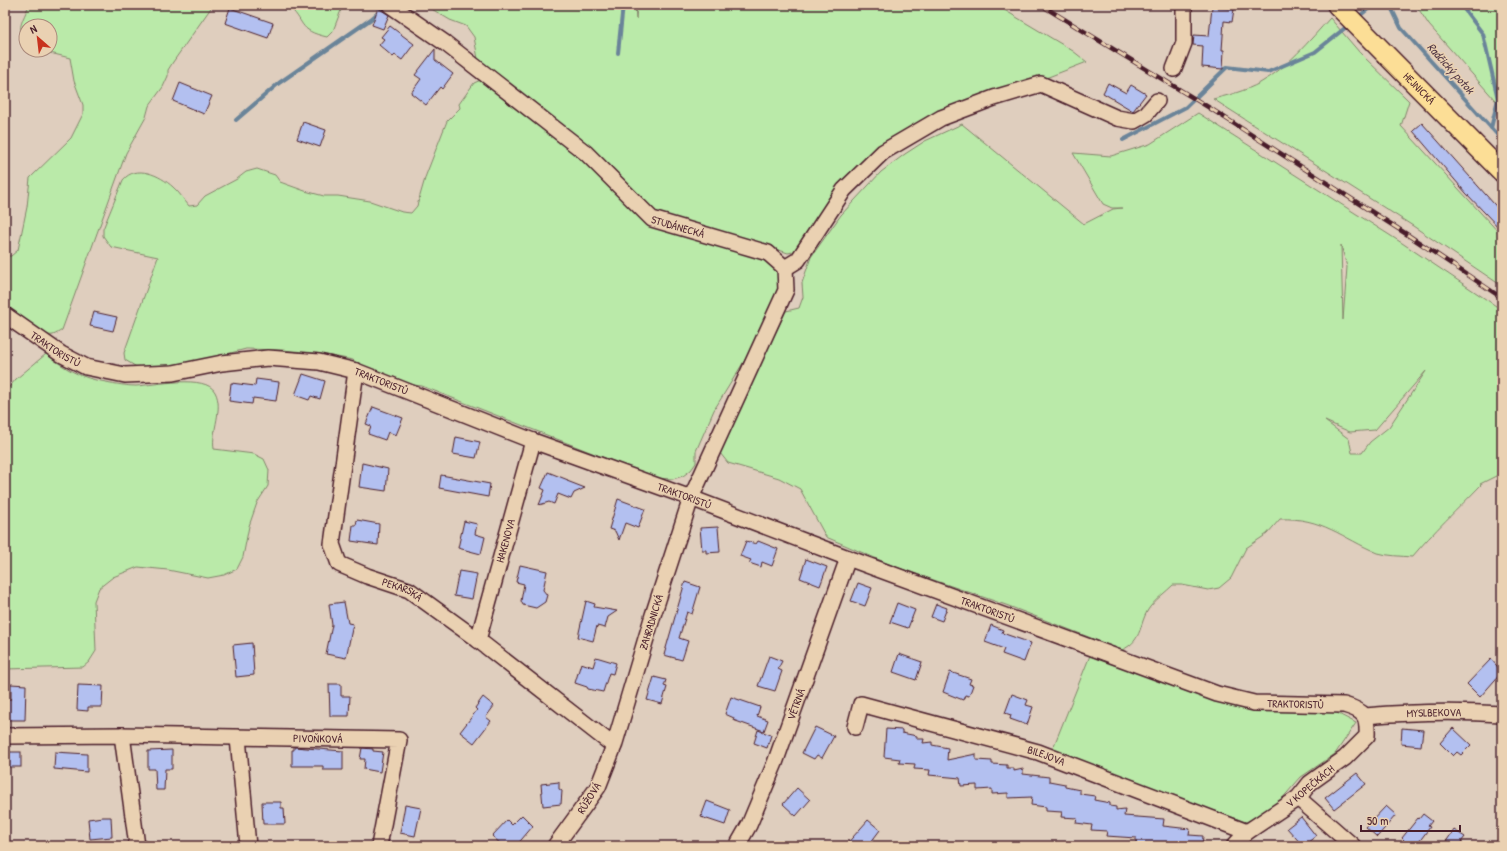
<svg xmlns="http://www.w3.org/2000/svg" width="1507" height="851" font-family="'Patrick Hand',sans-serif">
  <style>
    .green { fill: #baeaa9; stroke: #82846a; fill-rule: evenodd }
    .lines { fill: none; stroke-linecap: round; stroke-linejoin: round }
    .stream { stroke: #6b8499; stroke-width: 4 }
    .building { fill: #b3c0f0; stroke: #4a1f2b }
    .minor-casing { stroke: #4a1f2b; stroke-width: 18 }
    .major-casing { stroke: #4a1f2b; stroke-width: 22 }
    .minor { stroke: #ead1b2; stroke-width: 15 }
    .major { stroke: #fcde96; stroke-width: 19 }
    .rail-casing { stroke: #4a1f2b; stroke-width: 4.5 }
    .rail { stroke: #ead1b2; stroke-width: 3; stroke-dasharray: 9; stroke-linecap: butt }
    .labels { text-anchor: middle; dominant-baseline: central; stroke-width: 3; stroke-linejoin: round; paint-order: stroke }
    .street-label { font-size: 11px; fill: #4a1f2b; stroke: #ead1b2 }
    .water-label { font-size: 12px; font-style: italic; fill: #523846; stroke: #ead1b2 }
  </style>
  <rect width="100%" height="100%" fill="#dfcebe"/>
  <filter id="ink" filterUnits="userSpaceOnUse"><feTurbulence type="fractalNoise" baseFrequency=".025" numOctaves="2"/><feDisplacementMap in="SourceGraphic" scale="8" xChannelSelector="R" yChannelSelector="G"/><feConvolveMatrix kernelMatrix="1 2 1 2 8 2 1 2 1" color-interpolation-filters="sRGB"/></filter>
  <g filter="url(#ink)">
    <g class="green">
      <path d="M 29,5 L 213,5 L 173,62 L 168,70 L 168,76 L 163,87 L 149,106 L 146,117 L 126,153 L 62,330 C 59,332 56,334 53,335 C 39,338 15,315 5,306 L 5,256 L 11,256 L 18,250 L 27,207 L 30,178 L 71,138 L 83,114 L 83,105 L 74,81 L 70,58 L 38,50 L 50,50 L 50,26 L 26,26 L 26,44 C 15,28 23,21 29,5 Z"/>
      <path d="M 287,5 L 343,5 L 333,31 L 327,37 C 296,30 307,22 287,5 Z"/>
      <path d="M 425,5 L 635,5 L 636,19 L 637,5 L 996,5 L 1073,51 L 1087,62 L 1033,83 L 877,154 L 797,251 L 788,253 L 724,232 L 677,221 L 651,209 L 614,169 L 558,122 L 478,59 L 474,37 L 466,26 L 450,20 Z"/>
      <path d="M 1416,5 L 1502,5 L 1502,108 L 1429,25 Z"/>
      <path d="M 1330,18 L 1360,53 L 1409,101 L 1401,126 L 1502,236 L 1502,286 L 1413,226 L 1213,99 C 1229,95 1245,91 1260,83 C 1287,68 1309,41 1330,18 Z"/>
      <path d="M 483,79 L 601,174 L 644,217 L 765,258 C 774,266 778,272 781,283 L 751,350 L 714,410 L 696,451 L 696,463 L 691,470 L 683,476 L 673,479 L 656,478 L 422,386 L 413,385 L 362,367 L 353,360 L 316,353 L 282,350 L 246,349 L 172,368 L 140,369 L 125,360 L 124,353 L 158,257 L 111,247 L 103,236 L 103,229 L 123,180 C 136,164 160,175 173,187 C 179,192 184,200 189,206 L 197,205 L 205,196 L 237,179 L 246,172 L 257,169 L 275,175 L 280,182 L 305,191 L 324,196 L 338,196 L 370,201 L 402,212 L 411,213 L 417,206 L 426,175 L 447,121 L 460,108 L 459,104 L 474,83 Z"/>
      <path d="M 1198,113 L 1402,243 L 1502,310 L 1502,473 L 1480,484 L 1481,485 C 1458,509 1433,532 1412,557 C 1401,556 1388,556 1378,553 C 1342,538 1322,517 1280,519 L 1267,534 L 1246,548 L 1231,578 L 1219,588 L 1208,590 L 1182,585 L 1173,585 C 1166,592 1156,599 1150,607 C 1138,623 1144,640 1122,650 L 1006,605 L 896,567 L 826,537 L 800,489 L 779,478 L 728,463 L 720,453 L 720,446 L 786,311 L 799,308 L 803,297 L 802,283 L 811,257 L 841,215 L 881,172 L 905,154 L 925,141 L 962,124 L 1084,224 L 1113,209 L 1122,208 L 1112,208 L 1103,204 L 1073,153 L 1111,156 L 1150,144 ZM 1341,245 L 1347,267 L 1343,320 ZM 1426,371 L 1389,427 L 1370,442 L 1362,453 L 1352,453 L 1349,439 L 1325,421 L 1350,432 L 1375,430 Z"/>
      <path d="M 46,354 C 66,369 80,378 106,382 C 116,384 127,386 136,386 C 154,385 206,374 215,392 C 224,409 211,430 214,449 L 254,454 L 264,459 L 269,470 L 268,486 L 257,503 L 249,526 L 243,557 L 237,569 L 224,575 L 208,578 L 168,570 L 138,567 L 113,577 L 99,588 L 94,601 L 96,651 L 89,662 L 83,667 L 5,669 L 5,392 L 16,379 Z"/>
      <path d="M 1093,648 L 1256,706 L 1327,708 L 1356,723 L 1335,754 L 1301,777 L 1273,809 L 1246,822 L 1051,753 Z"/>
    </g>
    <g class="lines">
      <g class="stream">
        <path d="M 1390,5 L 1401,28 L 1502,140"/>
        <path d="M 1461,5 L 1483,34 L 1498,99 L 1491,128"/>
        <path d="M 1357,18 L 1373,5"/>
        <path d="M 618,53 L 623,5"/>
        <path d="M 236,120 L 279,83 L 371,19 L 387,5"/>
        <path d="M 1123,140 L 1186,107 L 1227,67 L 1268,72 L 1315,52 L 1350,24"/>
      </g>
    </g>
    <g class="building">
      <path d="M 1212,7 L 1234,9 L 1232,22 L 1224,21 L 1222,50 L 1224,50 L 1223,69 L 1202,67 L 1203,46 L 1193,45 L 1194,35 L 1209,36 Z"/>
      <path d="M 230,8 L 273,23 L 268,38 L 225,23 Z"/>
      <path d="M 378,8 L 389,15 L 383,29 L 372,25 Z"/>
      <path d="M 390,26 L 414,44 L 402,60 L 395,55 L 393,57 L 379,45 L 384,39 L 381,37 Z"/>
      <path d="M 435,49 L 435,60 L 453,74 L 442,89 L 440,87 L 426,105 L 411,93 L 421,79 L 415,75 Z"/>
      <path d="M 180,83 L 212,96 L 204,114 L 173,101 Z"/>
      <path d="M 1108,83 L 1126,93 L 1131,85 L 1146,94 L 1133,111 L 1103,93 Z"/>
      <path d="M 303,122 L 326,130 L 320,147 L 297,139 Z"/>
      <path d="M 1422,123 L 1502,213 L 1502,231 L 1466,193 L 1413,131 Z"/>
      <path d="M 94,312 L 117,317 L 113,331 L 90,326 Z"/>
      <path d="M 303,374 L 325,381 L 320,399 L 311,396 L 309,400 L 295,395 Z"/>
      <path d="M 256,379 L 279,382 L 276,401 L 253,398 L 252,404 L 229,401 L 231,383 L 255,386 Z"/>
      <path d="M 373,407 L 403,418 L 396,435 L 388,432 L 385,440 L 368,434 L 371,426 L 366,424 Z"/>
      <path d="M 456,437 L 480,442 L 476,458 L 453,454 Z"/>
      <path d="M 362,463 L 388,469 L 386,491 L 359,487 Z"/>
      <path d="M 548,472 L 568,480 L 567,481 L 585,488 L 574,493 L 571,499 L 558,494 L 554,504 L 549,502 L 539,505 L 545,490 L 541,488 Z"/>
      <path d="M 441,475 L 490,484 L 488,497 L 439,488 Z"/>
      <path d="M 618,499 L 645,509 L 638,528 L 625,523 L 619,540 L 615,531 L 609,529 Z"/>
      <path d="M 357,520 L 379,524 L 378,545 L 351,541 L 353,525 L 356,525 Z"/>
      <path d="M 464,521 L 477,524 L 475,534 L 485,537 L 481,554 L 458,548 Z"/>
      <path d="M 718,527 L 720,552 L 706,553 L 706,550 L 702,550 L 700,528 Z"/>
      <path d="M 746,541 L 756,544 L 758,541 L 778,549 L 772,566 L 762,562 L 761,567 L 749,563 L 751,560 L 740,556 Z"/>
      <path d="M 806,559 L 827,567 L 820,586 L 800,578 Z"/>
      <path d="M 520,565 L 547,571 L 543,590 L 547,595 L 545,602 L 536,608 L 523,605 L 521,601 L 524,584 L 516,582 Z"/>
      <path d="M 459,571 L 477,574 L 472,599 L 454,596 Z"/>
      <path d="M 685,582 L 700,587 L 692,614 L 687,612 L 679,638 L 688,641 L 682,660 L 664,655 Z"/>
      <path d="M 858,583 L 872,588 L 865,606 L 851,601 Z"/>
      <path d="M 586,601 L 595,604 L 594,607 L 617,611 L 608,617 L 605,628 L 597,626 L 593,641 L 578,637 Z"/>
      <path d="M 344,602 L 348,623 L 353,624 L 346,658 L 326,654 L 332,625 L 329,604 Z"/>
      <path d="M 897,603 L 915,610 L 908,628 L 890,622 Z"/>
      <path d="M 936,604 L 947,608 L 942,621 L 931,617 Z"/>
      <path d="M 991,625 L 1003,630 L 1002,633 L 1031,643 L 1024,662 L 1002,654 L 1004,649 L 985,642 Z"/>
      <path d="M 252,643 L 254,675 L 236,677 L 233,645 Z"/>
      <path d="M 899,654 L 922,662 L 916,680 L 893,672 Z"/>
      <path d="M 769,656 L 782,661 L 778,669 L 782,671 L 775,691 L 758,686 Z"/>
      <path d="M 596,657 L 616,663 L 613,674 L 609,673 L 603,692 L 588,689 L 587,687 L 575,683 L 581,663 L 593,667 Z"/>
      <path d="M 1491,659 L 1502,672 L 1480,697 L 1467,684 Z"/>
      <path d="M 950,672 L 971,679 L 969,684 L 973,685 L 969,696 L 965,695 L 963,700 L 943,692 Z"/>
      <path d="M 654,677 L 666,680 L 664,686 L 667,687 L 662,704 L 647,700 Z"/>
      <path d="M 11,684 L 26,685 L 25,720 L 5,720 L 5,700 L 11,699 Z"/>
      <path d="M 329,684 L 341,684 L 341,696 L 350,696 L 349,716 L 330,716 Z"/>
      <path d="M 78,685 L 103,686 L 102,707 L 88,707 L 88,711 L 77,710 Z"/>
      <path d="M 1012,694 L 1028,700 L 1026,705 L 1033,707 L 1027,725 L 1010,719 L 1011,715 L 1005,713 Z"/>
      <path d="M 483,697 L 494,706 L 486,717 L 491,721 L 474,743 L 460,732 L 477,710 L 475,708 Z"/>
      <path d="M 731,697 L 760,707 L 757,716 L 768,720 L 764,731 L 733,720 L 734,718 L 725,714 Z"/>
      <path d="M 815,727 L 834,736 L 822,758 L 817,755 L 814,759 L 802,753 Z"/>
      <path d="M 1402,728 L 1423,730 L 1421,746 L 1401,744 Z"/>
      <path d="M 1453,728 L 1471,745 L 1461,755 L 1457,752 L 1453,756 L 1440,743 Z"/>
      <path d="M 886,729 L 902,730 L 902,733 L 917,736 L 917,739 L 924,739 L 923,743 L 932,742 L 932,745 L 948,748 L 947,760 L 976,754 L 976,760 L 992,761 L 992,764 L 1007,765 L 1007,768 L 1014,768 L 1014,771 L 1023,769 L 1023,774 L 1049,777 L 1049,781 L 1065,784 L 1065,787 L 1080,790 L 1080,794 L 1095,796 L 1094,800 L 1110,803 L 1110,806 L 1116,807 L 1116,810 L 1125,809 L 1124,816 L 1164,819 L 1163,826 L 1190,829 L 1189,835 L 1203,836 L 1202,846 L 1136,846 L 1136,838 L 1106,836 L 1107,831 L 1091,830 L 1092,825 L 1076,823 L 1077,818 L 1061,817 L 1062,812 L 1046,811 L 1046,807 L 1031,805 L 1032,797 L 1008,798 L 1008,793 L 992,794 L 992,789 L 977,790 L 977,785 L 961,786 L 960,778 L 929,775 L 930,770 L 914,769 L 915,764 L 899,763 L 900,759 L 884,757 Z"/>
      <path d="M 758,730 L 771,735 L 767,748 L 754,743 Z"/>
      <path d="M 294,747 L 343,751 L 343,770 L 323,770 L 323,766 L 292,766 L 292,750 L 294,750 Z"/>
      <path d="M 362,748 L 373,749 L 373,751 L 383,752 L 380,772 L 364,769 L 365,759 L 360,759 Z"/>
      <path d="M 172,750 L 172,769 L 165,769 L 164,790 L 156,790 L 155,769 L 148,769 L 148,751 Z"/>
      <rect x="5" y="752" width="16" height="15"/>
      <path d="M 55,752 L 87,754 L 87,772 L 54,769 Z"/>
      <path d="M 1357,773 L 1366,784 L 1334,809 L 1325,798 Z"/>
      <path d="M 559,782 L 559,789 L 562,791 L 561,804 L 543,806 L 541,784 Z"/>
      <path d="M 797,788 L 810,800 L 796,816 L 783,804 Z"/>
      <path d="M 707,801 L 730,810 L 725,825 L 701,817 Z"/>
      <path d="M 262,802 L 281,802 L 281,808 L 284,808 L 285,824 L 263,824 Z"/>
      <path d="M 405,805 L 421,808 L 415,836 L 400,833 Z"/>
      <path d="M 1386,806 L 1396,815 L 1377,837 L 1366,827 Z"/>
      <path d="M 1423,814 L 1432,821 L 1428,826 L 1430,827 L 1416,846 L 1399,846 L 1404,840 L 1402,838 L 1418,818 L 1419,819 Z"/>
      <path d="M 522,815 L 533,826 L 516,846 L 503,846 L 492,836 L 507,820 L 512,825 Z"/>
      <path d="M 103,817 L 111,817 L 112,837 L 90,839 L 88,819 Z"/>
      <path d="M 1301,817 L 1316,836 L 1303,846 L 1287,828 Z"/>
      <path d="M 868,820 L 880,830 L 868,846 L 845,846 Z"/>
      <path d="M 1454,830 L 1465,837 L 1458,846 L 1443,846 Z"/>
    </g>
    <g class="lines">
      <g class="minor-casing">
        <g id="minor">
          <path id="s1" d="M 390,5 L 445,43 L 586,153 L 652,219 L 768,253 L 785,268 L 786,290 L 691,498 L 653,615 L 614,746 L 598,787 L 555,846"/>
          <path d="M 1174,69 L 1184,43 L 1184,5"/>
          <path d="M 785,268 L 798,260 L 844,190 L 883,152 L 941,118 L 994,98 L 1041,84 L 1117,118 L 1134,121 L 1146,114 L 1157,101"/>
          <path id="s2" d="M 5,315 L 61,354 L 86,367 L 125,375 L 173,373 L 222,363 L 268,358 L 319,362 L 356,371 L 533,441 L 691,498 L 848,558 L 1217,694 L 1254,703 L 1344,705 C 1364,711 1368,715 1367,736 L 1345,758 L 1310,783 L 1298,798 L 1247,832 L 1234,846"/>
          <path id="s3" d="M 356,371 L 332,544 L 339,564 L 367,576 L 409,590 L 478,640 L 614,746"/>
          <path id="s4" d="M 478,640 L 533,441"/>
          <path id="s5" d="M 1365,716 C 1411,712 1456,711 1502,714"/>
          <path id="s6" d="M 855,727 L 861,704 L 1038,752 L 1247,832"/>
          <path d="M 122,735 L 137,846"/>
          <path id="s7" d="M 5,736 L 122,735 L 399,740 L 379,846"/>
          <path d="M 238,738 L 248,846"/>
          <path d="M 1298,798 L 1353,846"/>
          <path id="s8" d="M 737,846 L 749,825 L 775,763 L 848,558"/>
        </g>
      </g>
      <g class="major-casing">
        <g id="major">
          <path id="s9" d="M 1337,5 L 1502,172"/>
        </g>
      </g>
      <use href="#minor" class="minor"/>
      <use href="#major" class="major"/>
      <g class="rail-casing">
        <path id="rail" d="M 1041,5 L 1208,107 L 1408,235 L 1502,298"/>
      </g>
      <use href="#rail" class="rail"/>
    </g>
  </g>
  <g class="labels">
    <g class="street-label">
      <text stroke="none"><textPath href="#s9" startOffset="117">HEJNICKÁ</textPath></text>
      <text stroke="none"><textPath href="#s1" startOffset="366">STUDÁNECKÁ</textPath></text>
      <text stroke="none"><textPath href="#s2" startOffset="61">TRAKTORISTŮ</textPath></text>
      <text stroke="none"><textPath href="#s2" startOffset="397">TRAKTORISTŮ</textPath></text>
      <text stroke="none"><textPath href="#s2" startOffset="721">TRAKTORISTŮ</textPath></text>
      <text stroke="none"><textPath href="#s4" startOffset="103">HAKENOVA</textPath></text>
      <text stroke="none"><textPath href="#s3" startOffset="264">PEKAŘSKÁ</textPath></text>
      <text stroke="none"><textPath href="#s2" startOffset="1045">TRAKTORISTŮ</textPath></text>
      <text transform="translate(651 622) rotate(-73)">ZAHRADNICKÁ</text>
      <text stroke="none"><textPath href="#s8" startOffset="154">VĚTRNÁ</textPath></text>
      <text stroke="none"><textPath href="#s2" startOffset="1369">TRAKTORISTŮ</textPath></text>
      <text stroke="none"><textPath href="#s5" startOffset="69">MYSLBEKOVA</textPath></text>
      <text stroke="none"><textPath href="#s7" startOffset="313">PIVOŇKOVÁ</textPath></text>
      <text stroke="none"><textPath href="#s6" startOffset="216">BILEJOVA</textPath></text>
      <text transform="translate(1310 786) rotate(-40)">V KOPEČKÁCH</text>
      <text transform="translate(589 798) rotate(-58)">RŮŽOVÁ</text>
    </g>
    <g class="water-label">
      <text transform="translate(1451 68) rotate(48)">Radčický potok</text>
    </g>
  </g>
  <rect width="1507" height="851" fill="none" stroke="#ead1b2" stroke-width="20"/>
  <rect x="10" y="10" width="1487" height="831" fill="none" stroke="#4a1f2b" stroke-width="1.5" filter="url(#ink)"/>
  <g transform="translate(38 38) rotate(332)"><circle r="19" fill="#ead1b2" stroke="#aa8a7c"/>
  <path d="M0-3L7 15L0 10L-7 15Z" fill="#c8321e"/>
  <text y="-6" font-size="11" font-weight="bold" text-anchor="middle" fill="#4a1f2b">N</text>
  </g>
  <path d="M1361 825v6h99v-6" fill="none" stroke="#4a1f2b" stroke-width="2"/>
  <text x="1367" y="825" font-size="12" fill="#4a1f2b" stroke="#ead1b2" stroke-width="3" paint-order="stroke">50 m</text>
</svg>
